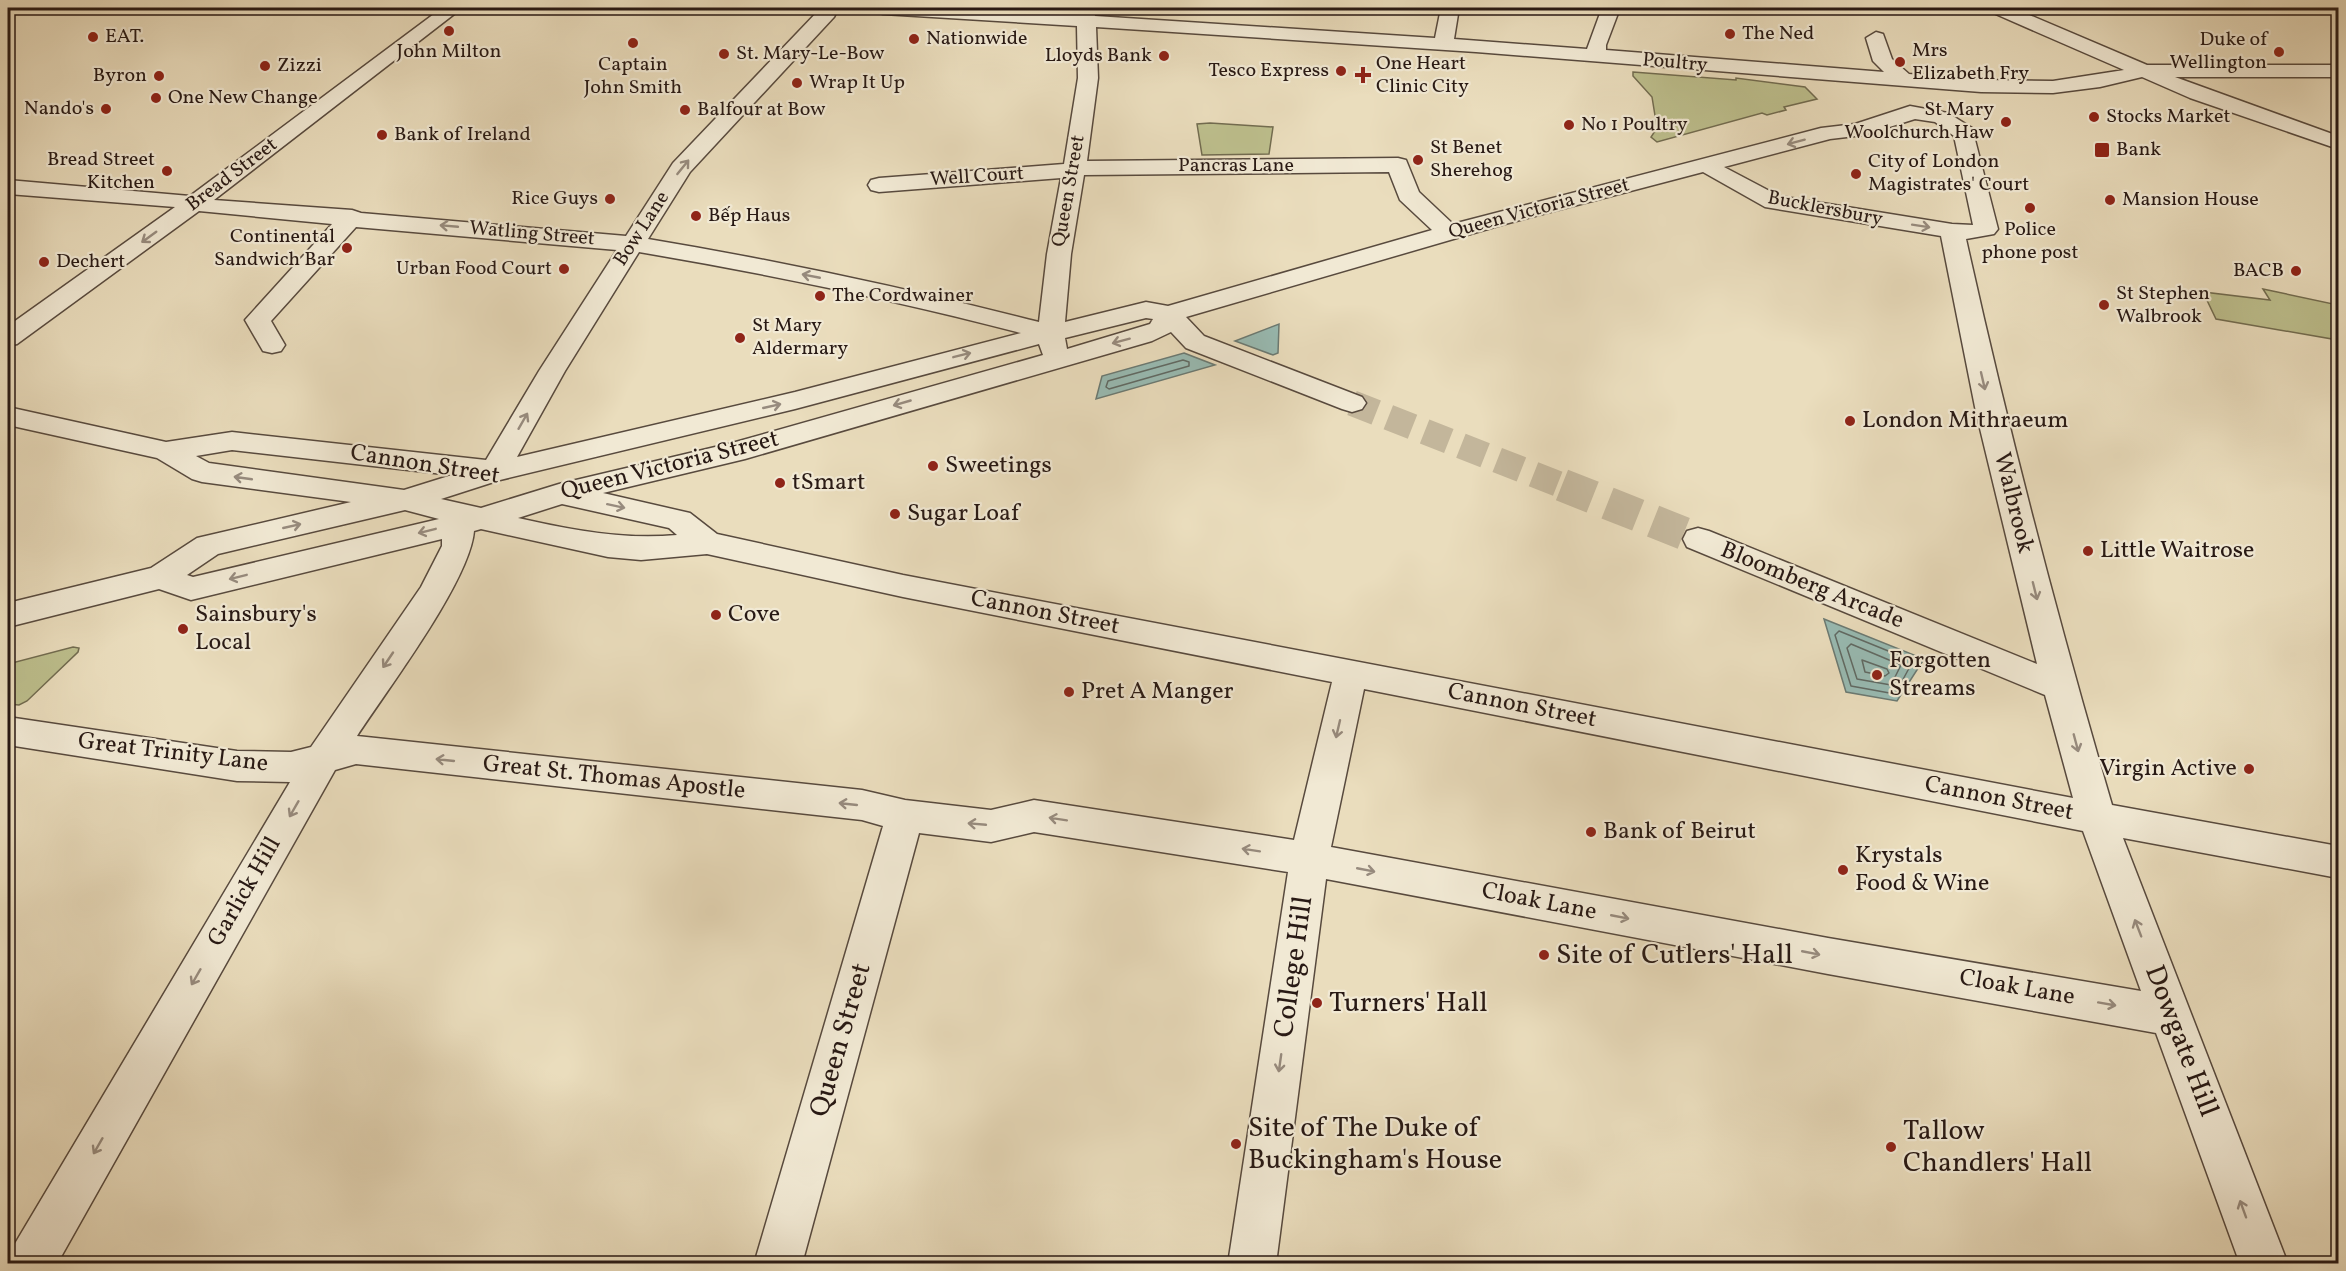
<svg xmlns="http://www.w3.org/2000/svg" width="2346" height="1271" font-family="Vollkorn,serif">
  <style>
    .green { fill: #bdbf8d; stroke: #726c50; stroke-width: 1.5 }
    .water { fill: #98bbb3; stroke: #6b7a73; stroke-width: 1.5 }
    .lines { fill: none; stroke-linecap: round; stroke-linejoin: round }
    .shore { stroke: #606a64; stroke-width: 1.5 }
    .minor-tunnel-far1 { stroke: #c3b69b; stroke-width: 26; stroke-dasharray: 26 13; stroke-linecap: butt }
    .minor-tunnel { stroke: #c3b69b; stroke-width: 33; stroke-dasharray: 33 16; stroke-linecap: butt }
    .minor-casing { stroke: #584a3e; stroke-width: 3 }
    .minor { fill: #f1e9d4; fill-rule: evenodd }
    .oneway { stroke: #978b7e }
    .poi-dot { fill: #8f2418; stroke: #f1e9d4; stroke-width: 2 }
    .labels { text-anchor: middle; dominant-baseline: central; stroke-width: 4.5; stroke-linejoin: round; paint-order: stroke }
    .far-poi-label { font-size: 20px; fill: #281914; stroke: #f1e9d4; text-anchor: start }
    .far-street-label { font-size: 20px; fill: #281914; stroke: #f1e9d4 }
    .poi-label { font-size: 24px; fill: #281914; stroke: #f1e9d4; text-anchor: start }
    .street-label { font-size: 24px; fill: #281914; stroke: #f1e9d4 }
    .near-poi-label { font-size: 28px; fill: #281914; stroke: #f1e9d4; text-anchor: start }
    .near-street-label { font-size: 28px; fill: #281914; stroke: #f1e9d4 }
  </style>
  <rect width="100%" height="100%" fill="#eaddbd"/>
  <filter id="stains"><feTurbulence type="fractalNoise" baseFrequency=".00333" numOctaves="4"/><feColorMatrix values="0 0 0 0 .2 0 0 0 0 .09 0 0 0 0 .02 0 0 0 .5 -.17"/></filter>
  <radialGradient id="worn" r=".72"><stop offset=".6" stop-color="#630" stop-opacity="0"/><stop offset="1" stop-color="#630" stop-opacity=".3"/></radialGradient>
  <g class="green">
    <path d="M 1633,72 L 1736,80 L 1736,78 L 1805,87 L 1817,99 L 1784,107 L 1786,110 L 1767,115 L 1762,113 L 1657,142 L 1651,137 L 1657,128 L 1652,97 L 1633,76 Z"/>
    <path d="M 1210,123 L 1273,127 L 1269,154 L 1202,155 L 1197,124 Z"/>
    <path d="M 2263,289 L 2338,305 L 2338,340 L 2216,319 L 2203,292 L 2270,300 Z"/>
    <path d="M 73,647 L 79,648 L 78,652 L 27,701 L 19,705 L 8,704 L 8,664 Z"/>
  </g>
  <g class="water">
    <path d="M 1279,324 L 1278,353 L 1273,355 L 1235,341 Z"/>
    <path d="M 1184,353 L 1215,365 L 1096,399 L 1102,376 Z"/>
    <path d="M 1824,619 L 1924,659 L 1897,701 L 1846,692 Z"/>
  </g>
  <g class="lines">
    <g class="shore">
      <path d="M 1183,360 L 1189,362 L 1189,366 L 1109,389 L 1106,387 L 1108,381 Z"/>
      <path d="M 1839,631 L 1913,661 L 1895,694 L 1851,686 L 1835,635 Z"/>
      <path d="M 1851,644 L 1901,665 L 1891,685 L 1857,679 L 1847,648 Z"/>
      <path d="M 1862,660 L 1887,669 L 1889,673 L 1885,676 L 1865,672 Z"/>
    </g>
    <path class="minor-tunnel-far1" d="M 1352,403 L 1566,487"/>
    <path class="minor-tunnel" d="M 1562,485 L 1698,539"/>
    <g class="minor-casing">
      <path id="minor" d="M 442,8 L 462,8 L 214,200 L 352,210 L 361,213 L 626,236 L 673,163 L 820,9 L 827,8 L 836,13 L 834,17 L 690,172 L 648,239 C 780,261 910,289 1039,322 L 1047,254 L 1061,178 L 879,192 L 871,190 L 868,185 L 871,180 L 879,178 L 1064,164 L 1078,78 L 1077,26 L 883,14 L 876,12 L 874,8 L 962,8 L 1076,15 L 1076,8 L 1094,8 L 1095,16 L 1435,38 L 1441,8 L 1459,8 L 1454,39 L 1587,49 L 1602,8 L 1620,8 L 1606,45 L 1606,50 L 1884,72 L 1873,61 L 1866,38 L 1876,32 L 1883,34 L 1892,59 L 1909,74 L 1981,80 L 2053,81 L 2124,70 L 1991,12 L 1989,8 L 2013,8 L 2147,65 L 2338,65 L 2338,77 L 2175,77 L 2338,136 L 2338,149 L 2190,98 L 2142,77 L 2100,87 L 2053,93 L 1981,92 L 1476,52 L 1096,27 L 1098,78 L 1087,161 L 1398,158 L 1406,160 L 1419,192 L 1453,224 L 1821,128 L 1855,124 L 1910,106 L 1948,113 L 1972,128 L 1998,229 L 1994,234 L 1966,239 C 2008,429 2057,617 2112,805 L 2338,846 L 2338,878 L 2123,838 L 2288,1264 L 2240,1264 L 2156,1033 L 1828,974 L 1326,879 L 1276,1264 L 1228,1264 L 1288,872 L 1034,832 L 991,842 L 919,833 L 802,1264 L 754,1264 L 883,826 L 862,820 L 356,764 L 335,770 L 57,1264 L 8,1264 L 13,1247 L 290,782 L 237,781 L 8,745 L 8,717 L 237,751 L 291,752 L 311,747 L 421,587 L 442,546 L 442,539 L 191,600 L 159,589 L 8,627 L 8,603 L 151,568 L 197,538 L 351,502 L 202,482 L 192,479 L 157,458 L 8,425 L 8,407 L 166,442 L 232,432 L 486,460 L 539,371 L 617,250 L 356,227 L 271,321 L 285,345 L 281,351 L 272,353 L 263,351 L 245,320 L 332,224 L 199,211 L 17,344 L 8,346 L 8,326 L 175,207 L 8,194 L 8,180 L 190,196 ZM 1915,119 L 1935,122 L 1954,136 L 1973,225 L 1952,224 L 1779,196 L 1724,167 L 1830,139 L 1864,135 ZM 1389,172 L 1400,200 L 1432,230 L 1168,306 L 1146,302 L 1065,322 L 1071,254 L 1084,175 ZM 1703,172 L 1765,207 L 1941,236 L 1976,412 L 2037,664 L 1709,531 L 1698,528 L 1687,531 L 1683,539 L 1687,547 L 2045,695 L 2073,798 L 903,575 L 717,534 L 690,513 L 603,493 L 745,459 L 1152,341 L 1171,332 L 1186,348 L 1342,409 L 1352,412 L 1362,409 L 1366,403 L 1362,397 L 1204,336 L 1186,317 L 1505,224 ZM 639,252 C 768,274 895,300 1021,333 L 795,392 L 517,457 L 565,371 ZM 1146,318 L 1153,319 L 1150,324 L 1067,349 L 1065,338 ZM 1039,344 L 1043,355 L 732,443 L 559,484 L 481,508 L 441,499 L 500,480 L 795,409 ZM 232,450 L 452,475 L 404,490 L 209,463 L 196,456 ZM 562,504 L 669,528 L 677,535 C 623,540 571,530 518,518 ZM 405,510 L 439,519 L 193,577 L 187,575 L 218,554 ZM 481,529 L 608,557 L 641,560 L 707,554 L 903,597 L 1332,682 L 1294,840 L 1034,800 L 991,810 L 905,800 L 862,790 L 357,736 C 387,690 470,581 474,531 ZM 1364,689 L 2083,831 L 2141,991 L 1828,938 L 1331,847 Z"/>
    </g>
    <use href="#minor" class="minor"/>
  </g>
  <defs><path id="oneway-shaft" d="M-6 0H5M1.5-3L5.5 0L1.5 3" fill="none" stroke-width="1.6" stroke-linecap="round" stroke-linejoin="round" transform="scale(1.5)"/></defs>
  <g class="oneway">
    <use href="#oneway-shaft" transform="translate(1796 142) rotate(165)"/>
    <use href="#oneway-shaft" transform="translate(683 167) rotate(-51)"/>
    <use href="#oneway-shaft" transform="translate(449 226) rotate(-175)"/>
    <use href="#oneway-shaft" transform="translate(1921 226) rotate(9)"/>
    <use href="#oneway-shaft" transform="translate(149 237) rotate(144)"/>
    <use href="#oneway-shaft" transform="translate(811 276) rotate(-169)"/>
    <use href="#oneway-shaft" transform="translate(1121 341) rotate(165)"/>
    <use href="#oneway-shaft" transform="translate(962 355) rotate(-14)"/>
    <use href="#oneway-shaft" transform="translate(1983 381) rotate(77)"/>
    <use href="#oneway-shaft" transform="translate(902 403) rotate(164)"/>
    <use href="#oneway-shaft" transform="translate(772 406) rotate(-13)"/>
    <use href="#oneway-shaft" transform="translate(523 421) rotate(-60)"/>
    <use href="#oneway-shaft" transform="translate(243 478) rotate(-172)"/>
    <use href="#oneway-shaft" transform="translate(616 506) rotate(12)"/>
    <use href="#oneway-shaft" transform="translate(292 526) rotate(-13)"/>
    <use href="#oneway-shaft" transform="translate(427 531) rotate(166)"/>
    <use href="#oneway-shaft" transform="translate(238 577) rotate(166)"/>
    <use href="#oneway-shaft" transform="translate(2035 591) rotate(76)"/>
    <use href="#oneway-shaft" transform="translate(388 660) rotate(124)"/>
    <use href="#oneway-shaft" transform="translate(1338 729) rotate(103)"/>
    <use href="#oneway-shaft" transform="translate(2076 743) rotate(75)"/>
    <use href="#oneway-shaft" transform="translate(445 760) rotate(-174)"/>
    <use href="#oneway-shaft" transform="translate(848 804) rotate(-174)"/>
    <use href="#oneway-shaft" transform="translate(294 809) rotate(120)"/>
    <use href="#oneway-shaft" transform="translate(1058 819) rotate(-171)"/>
    <use href="#oneway-shaft" transform="translate(977 824) rotate(-175)"/>
    <use href="#oneway-shaft" transform="translate(1251 850) rotate(-171)"/>
    <use href="#oneway-shaft" transform="translate(1366 870) rotate(11)"/>
    <use href="#oneway-shaft" transform="translate(1620 917) rotate(11)"/>
    <use href="#oneway-shaft" transform="translate(2138 928) rotate(-111)"/>
    <use href="#oneway-shaft" transform="translate(1811 953) rotate(11)"/>
    <use href="#oneway-shaft" transform="translate(196 977) rotate(120)"/>
    <use href="#oneway-shaft" transform="translate(2107 1004) rotate(10)"/>
    <use href="#oneway-shaft" transform="translate(1280 1063) rotate(98)"/>
    <use href="#oneway-shaft" transform="translate(98 1146) rotate(120)"/>
    <use href="#oneway-shaft" transform="translate(2243 1209) rotate(-110)"/>
  </g>
  <g class="poi-dot">
    <circle cx="449" cy="31" r="6"/>
    <circle cx="1730" cy="34" r="6"/>
    <circle cx="93" cy="37" r="6"/>
    <circle cx="914" cy="39" r="6"/>
    <circle cx="633" cy="43" r="6"/>
    <circle cx="2279" cy="52" r="6"/>
    <circle cx="724" cy="54" r="6"/>
    <circle cx="1164" cy="56" r="6"/>
    <circle cx="1900" cy="62" r="6"/>
    <circle cx="265" cy="66" r="6"/>
    <circle cx="1341" cy="71" r="6"/>
    <path d="M1360 66h6v6h6v6h-6v6h-6v-6h-6v-6h6z"/>
    <circle cx="159" cy="76" r="6"/>
    <circle cx="797" cy="83" r="6"/>
    <circle cx="156" cy="98" r="6"/>
    <circle cx="106" cy="109" r="6"/>
    <circle cx="685" cy="110" r="6"/>
    <circle cx="2094" cy="117" r="6"/>
    <circle cx="2006" cy="122" r="6"/>
    <circle cx="1569" cy="125" r="6"/>
    <circle cx="382" cy="135" r="6"/>
    <rect x="2094" y="142" width="16" height="16" rx="3"/>
    <circle cx="1418" cy="160" r="6"/>
    <circle cx="167" cy="171" r="6"/>
    <circle cx="1856" cy="174" r="6"/>
    <circle cx="610" cy="199" r="6"/>
    <circle cx="2110" cy="200" r="6"/>
    <circle cx="2030" cy="208" r="6"/>
    <circle cx="696" cy="216" r="6"/>
    <circle cx="347" cy="248" r="6"/>
    <circle cx="44" cy="262" r="6"/>
    <circle cx="564" cy="269" r="6"/>
    <circle cx="2296" cy="271" r="6"/>
    <circle cx="820" cy="296" r="6"/>
    <circle cx="2104" cy="305" r="6"/>
    <circle cx="740" cy="338" r="6"/>
    <circle cx="1850" cy="421" r="6"/>
    <circle cx="933" cy="466" r="6"/>
    <circle cx="780" cy="483" r="6"/>
    <circle cx="895" cy="514" r="6"/>
    <circle cx="2088" cy="551" r="6"/>
    <circle cx="716" cy="615" r="6"/>
    <circle cx="183" cy="629" r="6"/>
    <circle cx="1877" cy="675" r="6"/>
    <circle cx="1069" cy="692" r="6"/>
    <circle cx="2249" cy="769" r="6"/>
    <circle cx="1591" cy="832" r="6"/>
    <circle cx="1843" cy="870" r="6"/>
    <circle cx="1544" cy="955" r="6"/>
    <circle cx="1317" cy="1003" r="6"/>
    <circle cx="1236" cy="1144" r="6"/>
    <circle cx="1891" cy="1147" r="6"/>
  </g>
  <g class="labels">
    <g class="far-poi-label">
      <text x="1742" y="34">The Ned</text>
      <text x="105" y="37">EAT.</text>
      <text x="926" y="39">Nationwide</text>
      <text x="2267" y="40" text-anchor="end">Duke of<tspan x="2267" dy="23">Wellington</tspan></text>
      <text x="1912" y="51">Mrs<tspan x="1912" dy="23">Elizabeth Fry</tspan></text>
      <text x="449" y="52" text-anchor="middle">John Milton</text>
      <text x="736" y="54">St. Mary-Le-Bow</text>
      <text x="1152" y="56" text-anchor="end">Lloyds Bank</text>
      <text x="1376" y="64">One Heart<tspan x="1376" dy="23">Clinic City</tspan></text>
      <text x="633" y="65" text-anchor="middle">Captain<tspan x="633" dy="23">John Smith</tspan></text>
      <text x="277" y="66">Zizzi</text>
      <text x="1329" y="71" text-anchor="end">Tesco Express</text>
      <text x="147" y="76" text-anchor="end">Byron</text>
      <text x="809" y="83">Wrap It Up</text>
      <text x="168" y="98">One New Change</text>
      <text x="94" y="109" text-anchor="end">Nando's</text>
      <text x="697" y="110">Balfour at Bow</text>
      <text x="1994" y="110" text-anchor="end">St Mary<tspan x="1994" dy="23">Woolchurch Haw</tspan></text>
      <text x="2106" y="117">Stocks Market</text>
      <text x="1581" y="125">No 1 Poultry</text>
      <text x="394" y="135">Bank of Ireland</text>
      <text x="1430" y="148">St Benet<tspan x="1430" dy="23">Sherehog</tspan></text>
      <text x="2116" y="150">Bank</text>
      <text x="155" y="160" text-anchor="end">Bread Street<tspan x="155" dy="23">Kitchen</tspan></text>
      <text x="1868" y="162">City of London<tspan x="1868" dy="23">Magistrates' Court</tspan></text>
      <text x="598" y="199" text-anchor="end">Rice Guys</text>
      <text x="2122" y="200">Mansion House</text>
      <text x="708" y="216">Bếp Haus</text>
      <text x="2030" y="230" text-anchor="middle">Police<tspan x="2030" dy="23">phone post</tspan></text>
      <text x="335" y="237" text-anchor="end">Continental<tspan x="335" dy="23">Sandwich Bar</tspan></text>
      <text x="56" y="262">Dechert</text>
      <text x="552" y="269" text-anchor="end">Urban Food Court</text>
      <text x="2284" y="271" text-anchor="end">BACB</text>
      <text x="2116" y="294">St Stephen<tspan x="2116" dy="23">Walbrook</tspan></text>
      <text x="832" y="296">The Cordwainer</text>
      <text x="752" y="326">St Mary<tspan x="752" dy="23">Aldermary</tspan></text>
    </g>
    <g class="far-street-label">
      <text transform="translate(1675 63) rotate(5)">Poultry</text>
      <text x="1236" y="166">Pancras Lane</text>
      <text transform="translate(232 175) rotate(-37)">Bread Street</text>
      <text transform="translate(977 177) rotate(-4)">Well Court</text>
      <text transform="translate(1069 191) rotate(-80)">Queen Street</text>
      <text transform="translate(1539 209) rotate(-15)">Queen Victoria Street</text>
      <text transform="translate(1825 209) rotate(11)">Bucklersbury</text>
      <text transform="translate(642 229) rotate(-57)">Bow Lane</text>
      <text transform="translate(532 234) rotate(5)">Watling Street</text>
    </g>
    <g class="poi-label">
      <text x="1862" y="421">London Mithraeum</text>
      <text x="945" y="466">Sweetings</text>
      <text x="792" y="483">tSmart</text>
      <text x="907" y="514">Sugar Loaf</text>
      <text x="2100" y="551">Little Waitrose</text>
      <text x="195" y="615">Sainsbury's<tspan x="195" dy="28">Local</tspan></text>
      <text x="728" y="615">Cove</text>
      <text x="1889" y="661">Forgotten<tspan x="1889" dy="28">Streams</tspan></text>
      <text x="1081" y="692">Pret A Manger</text>
      <text x="2237" y="769" text-anchor="end">Virgin Active</text>
      <text x="1603" y="832">Bank of Beirut</text>
      <text x="1855" y="856">Krystals<tspan x="1855" dy="28">Food &amp; Wine</tspan></text>
    </g>
    <g class="street-label">
      <text transform="translate(425 465) rotate(9)">Cannon Street</text>
      <text transform="translate(670 466) rotate(-14)">Queen Victoria Street</text>
      <text transform="translate(2013 503) rotate(76)">Walbrook</text>
      <text transform="translate(1812 586) rotate(22)">Bloomberg Arcade</text>
      <text transform="translate(1045 613) rotate(11)">Cannon Street</text>
      <text transform="translate(1522 706) rotate(11)">Cannon Street</text>
      <text transform="translate(173 753) rotate(7)">Great Trinity Lane</text>
      <text transform="translate(614 778) rotate(6)">Great St. Thomas Apostle</text>
      <text transform="translate(1999 799) rotate(11)">Cannon Street</text>
      <text transform="translate(245 892) rotate(-60)">Garlick Hill</text>
      <text transform="translate(1539 902) rotate(11)">Cloak Lane</text>
      <text transform="translate(2017 988) rotate(10)">Cloak Lane</text>
    </g>
    <g class="near-poi-label">
      <text x="1556" y="955">Site of Cutlers' Hall</text>
      <text x="1329" y="1003">Turners' Hall</text>
      <text x="1248" y="1128">Site of The Duke of<tspan x="1248" dy="32">Buckingham's House</tspan></text>
      <text x="1903" y="1131">Tallow<tspan x="1903" dy="32">Chandlers' Hall</tspan></text>
    </g>
    <g class="near-street-label">
      <text transform="translate(1294 967) rotate(-82)">College Hill</text>
      <text transform="translate(841 1040) rotate(-74)">Queen Street</text>
      <text transform="translate(2181 1041) rotate(69)">Dowgate Hill</text>
    </g>
  </g>
  <rect width="2346" height="1271" fill="none" stroke="#eaddbd" stroke-width="30"/>
  <rect x="9" y="9" width="2328" height="1253" fill="none" stroke="#281914" stroke-width="3"/>
  <rect x="15" y="15" width="2316" height="1241" fill="none" stroke="#281914" stroke-width="1.5"/>
  <rect width="100%" height="100%" filter="url(#stains)"/>
  <rect width="100%" height="100%" fill="url(#worn)"/>
</svg>
